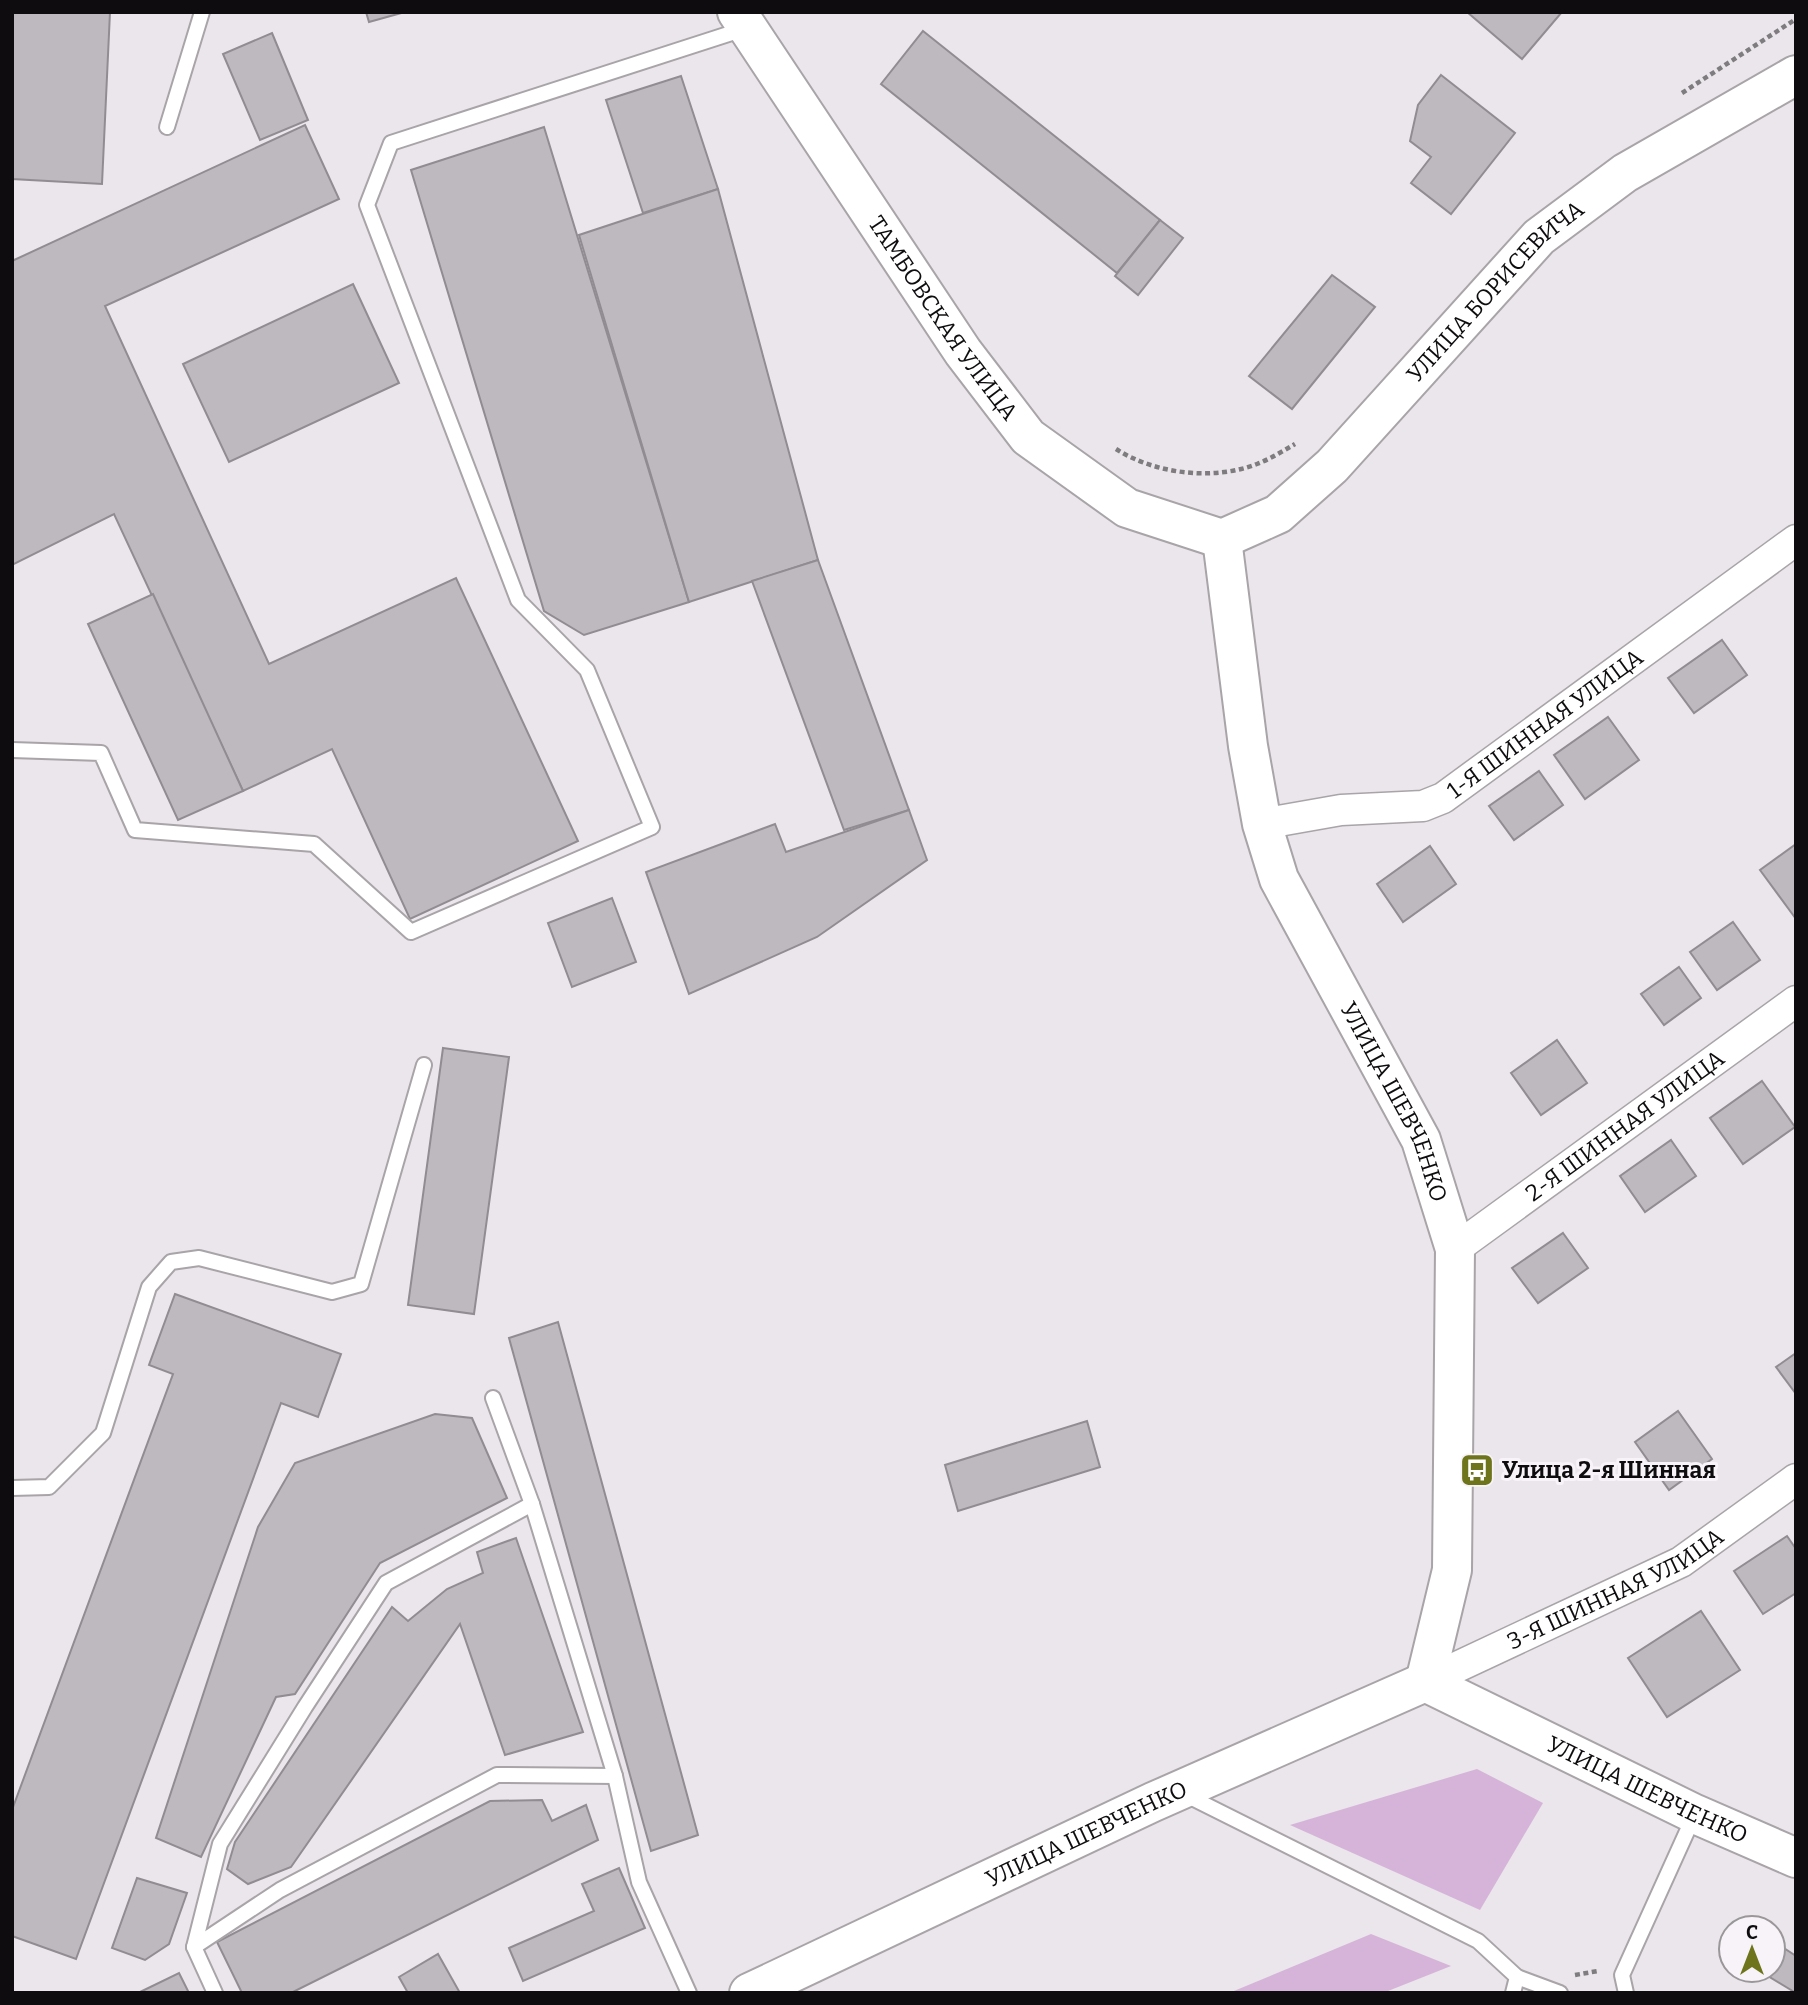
<svg xmlns="http://www.w3.org/2000/svg" width="1808" height="2005" font-family="Bitter,serif">
  <style>
    .green { fill: #d6b4d9 }
    .building { fill: #bdb9be; stroke: #918c91; stroke-width: 2 }
    .lines { fill: none; stroke-linecap: round; stroke-linejoin: round }
    .lane-casing { stroke: #a8a4a8; stroke-width: 18 }
    .street-casing { stroke: #a8a4a8; stroke-width: 33 }
    .secondary-casing { stroke: #a8a4a8; stroke-width: 42 }
    .path { stroke: #7f7c7f; stroke-width: 4.5; stroke-dasharray: 5 3.5; stroke-linecap: butt }
    .lane { stroke: #fff; stroke-width: 14 }
    .street { stroke: #fff; stroke-width: 30 }
    .secondary { stroke: #fff; stroke-width: 38 }
    .labels { text-anchor: middle; dominant-baseline: central; stroke-width: 6; stroke-linejoin: round; paint-order: stroke }
    .street-label { font-size: 23px; fill: #0e0c0e; stroke: #f8f3f8 }
    .poi-label { font-size: 23px; font-weight: bold; fill: #0e0c0e; stroke: #f8f3f8; text-anchor: start }
  </style>
  <rect width="100%" height="100%" fill="#eae6eb"/>
  <g class="green">
    <path d="M 1477,1769 L 1543,1803 L 1480,1910 L 1290,1825 Z"/>
    <path d="M 1371,1934 L 1451,1966 L 1383,1993 L 1229,1993 Z"/>
  </g>
  <g class="building">
    <path d="M 12,12 L 110,12 L 102,184 L 12,179 Z"/>
    <path d="M 366,12 L 405,12 L 369,22 Z"/>
    <path d="M 1467,12 L 1562,12 L 1522,59 Z"/>
    <path d="M 923,31 L 1160,220 L 1117,273 L 881,84 Z"/>
    <path d="M 272,33 L 308,120 L 260,140 L 223,54 Z"/>
    <path d="M 1441,75 L 1515,133 L 1451,214 L 1411,183 L 1431,157 L 1410,141 L 1418,105 Z"/>
    <path d="M 681,76 L 718,189 L 643,213 L 606,100 Z"/>
    <path d="M 305,125 L 339,199 L 105,306 L 269,664 L 456,578 L 578,841 L 410,919 L 332,749 L 243,791 L 114,514 L 12,565 L 12,261 Z"/>
    <path d="M 544,127 L 689,602 L 584,635 L 544,611 L 411,170 Z"/>
    <path d="M 718,189 L 818,560 L 689,602 L 579,235 Z"/>
    <path d="M 1160,220 L 1183,238 L 1138,295 L 1115,276 Z"/>
    <path d="M 1332,275 L 1375,307 L 1292,409 L 1249,376 Z"/>
    <path d="M 353,284 L 399,383 L 229,462 L 183,364 Z"/>
    <path d="M 818,560 L 909,810 L 844,830 L 752,581 Z"/>
    <path d="M 153,594 L 243,791 L 178,820 L 88,624 Z"/>
    <path d="M 1722,640 L 1747,675 L 1694,713 L 1668,678 Z"/>
    <path d="M 1608,717 L 1639,760 L 1585,799 L 1554,755 Z"/>
    <path d="M 1539,771 L 1563,805 L 1514,840 L 1489,806 Z"/>
    <path d="M 909,810 L 927,860 L 817,937 L 689,994 L 646,872 L 775,824 L 786,852 Z"/>
    <path d="M 1796,844 L 1796,919 L 1760,870 Z"/>
    <path d="M 1430,846 L 1456,884 L 1403,922 L 1377,884 Z"/>
    <path d="M 612,898 L 636,962 L 572,987 L 548,923 Z"/>
    <path d="M 1733,922 L 1760,960 L 1717,990 L 1690,952 Z"/>
    <path d="M 1679,967 L 1701,998 L 1664,1025 L 1641,994 Z"/>
    <path d="M 1557,1040 L 1587,1083 L 1541,1115 L 1511,1073 Z"/>
    <path d="M 443,1048 L 509,1057 L 474,1314 L 408,1305 Z"/>
    <path d="M 1762,1081 L 1795,1127 L 1743,1164 L 1710,1118 Z"/>
    <path d="M 1671,1140 L 1696,1176 L 1645,1212 L 1620,1176 Z"/>
    <path d="M 1563,1233 L 1588,1268 L 1538,1303 L 1512,1268 Z"/>
    <path d="M 175,1294 L 341,1354 L 318,1417 L 281,1403 L 76,1959 L 12,1936 L 12,1810 L 173,1374 L 149,1365 Z"/>
    <path d="M 558,1322 L 698,1835 L 651,1851 L 509,1338 Z"/>
    <path d="M 1796,1353 L 1796,1394 L 1776,1367 Z"/>
    <path d="M 1678,1411 L 1712,1459 L 1669,1490 L 1635,1442 Z"/>
    <path d="M 435,1414 L 472,1418 L 507,1498 L 380,1563 L 295,1694 L 276,1697 L 201,1857 L 156,1838 L 258,1527 L 295,1463 Z"/>
    <path d="M 1087,1421 L 1100,1467 L 958,1511 L 945,1465 Z"/>
    <path d="M 1787,1536 L 1796,1549 L 1796,1593 L 1763,1614 L 1734,1571 Z"/>
    <path d="M 516,1538 L 583,1732 L 505,1755 L 460,1624 L 291,1867 L 248,1884 L 227,1869 L 235,1842 L 392,1607 L 408,1621 L 447,1589 L 483,1573 L 477,1552 Z"/>
    <path d="M 1701,1611 L 1740,1670 L 1667,1717 L 1628,1658 Z"/>
    <path d="M 542,1800 L 552,1821 L 586,1805 L 598,1840 L 291,1993 L 242,1993 L 217,1942 L 490,1801 Z"/>
    <path d="M 619,1868 L 645,1928 L 523,1981 L 509,1948 L 594,1911 L 582,1884 Z"/>
    <path d="M 137,1878 L 187,1893 L 169,1944 L 145,1960 L 112,1948 Z"/>
    <path d="M 1773,1941 L 1796,1956 L 1796,1993 L 1758,1970 L 1773,1970 Z"/>
    <path d="M 438,1954 L 460,1993 L 408,1993 L 399,1977 Z"/>
    <path d="M 179,1973 L 189,1993 L 138,1993 Z"/>
  </g>
  <g class="lines">
    <g class="lane-casing">
      <g id="lane">
        <path d="M 167,127 L 202,12"/>
        <path d="M 12,750 L 101,753 L 135,830 L 314,844 L 411,932 L 652,827 L 587,670 L 518,600 L 367,205 L 391,143 L 744,29"/>
        <path d="M 493,1398 L 532,1504 L 615,1776 L 639,1882 L 689,1993"/>
        <path d="M 12,1488 L 49,1487 L 103,1433 L 149,1287 L 171,1262 L 199,1258 L 332,1292 L 361,1284 L 424,1065"/>
        <path d="M 1184,1794 L 1478,1941 L 1517,1977 L 1513,1993"/>
        <path d="M 194,1947 L 280,1890 L 497,1775 L 615,1776"/>
        <path d="M 1517,1977 L 1560,1993"/>
        <path d="M 215,1993 L 194,1947 L 220,1844 L 305,1707 L 386,1583 L 532,1504"/>
        <path d="M 1626,1993 L 1622,1975 L 1694,1816"/>
      </g>
    </g>
    <g class="street-casing">
      <g id="street">
        <path id="s1" d="M 1262,824 L 1341,810 L 1423,806 L 1443,798 L 1796,540"/>
        <path id="s2" d="M 1455,1249 L 1796,1001"/>
        <path id="s3" d="M 1425,1682 L 1681,1562 L 1796,1479"/>
      </g>
    </g>
    <g class="secondary-casing">
      <g id="secondary">
        <path id="s4" d="M 737,12 L 963,352 L 1028,437 L 1127,508 L 1222,539"/>
        <path id="s5" d="M 1222,539 L 1248,746 L 1262,824 L 1279,879 L 1421,1140 L 1455,1249 L 1452,1570 L 1425,1682"/>
        <path id="s6" d="M 1222,539 L 1278,514 L 1332,466 L 1539,237 L 1625,173 L 1796,75"/>
        <path id="s7" d="M 1425,1682 L 1695,1814 L 1796,1858"/>
        <path id="s8" d="M 749,1993 L 1153,1802 L 1425,1682"/>
      </g>
    </g>
    <g class="path">
      <path d="M 1682,93 L 1796,19"/>
      <path d="M 1116,449 C 1155,474 1213,481 1257,464 C 1270,459 1283,451 1295,444"/>
      <path d="M 1575,1975 L 1598,1971"/>
    </g>
    <use href="#lane" class="lane"/>
    <use href="#street" class="street"/>
    <use href="#secondary" class="secondary"/>
  </g>
  <defs>
    <g id="bus-square" transform="scale(1.75)"><rect x="-9" y="-9" width="18" height="18" rx="4" fill="#6d741c" stroke="#f8f3f8"/><path d="M-5-6H5V4H4V6H2V4H-2V6H-4V4H-5ZM-3.5-4V0h7V-4ZM-3.5 1.2v1.5H-2V1.2ZM2 1.2v1.5H3.5V1.2Z" fill="#fff"/></g>
  </defs>
  <g fill-rule="evenodd">
    <use href="#bus-square" x="1477" y="1470"/>
  </g>
  <g class="labels">
    <g class="street-label">
      <text stroke="none"><textPath href="#s6" startOffset="373">УЛИЦА БОРИСЕВИЧА</textPath></text>
      <text stroke="none"><textPath href="#s4" startOffset="369">ТАМБОВСКАЯ УЛИЦА</textPath></text>
      <text stroke="none"><textPath href="#s1" startOffset="310">1-Я ШИННАЯ УЛИЦА</textPath></text>
      <text stroke="none"><textPath href="#s5" startOffset="597">УЛИЦА ШЕВЧЕНКО</textPath></text>
      <text stroke="none"><textPath href="#s2" startOffset="210">2-Я ШИННАЯ УЛИЦА</textPath></text>
      <text stroke="none"><textPath href="#s3" startOffset="212">3-Я ШИННАЯ УЛИЦА</textPath></text>
      <text stroke="none"><textPath href="#s7" startOffset="247">УЛИЦА ШЕВЧЕНКО</textPath></text>
      <text stroke="none"><textPath href="#s8" startOffset="373">УЛИЦА ШЕВЧЕНКО</textPath></text>
    </g>
    <g class="poi-label">
      <text x="1502" y="1470">Улица 2-я Шинная</text>
    </g>
  </g>
  <rect width="1808" height="2005" fill="none" stroke="#0e0c0e" stroke-width="28"/>
  <g transform="translate(1752 1949)"><circle r="33" fill="#f8f3f8" stroke="#9a979a" stroke-width="2"/>
  <path d="M0-5L12 26L0 18L-12 26Z" fill="#6d741c"/>
  <text y="-10" font-size="19" font-weight="bold" text-anchor="middle" fill="#0e0c0e">С</text>
  </g>
</svg>
